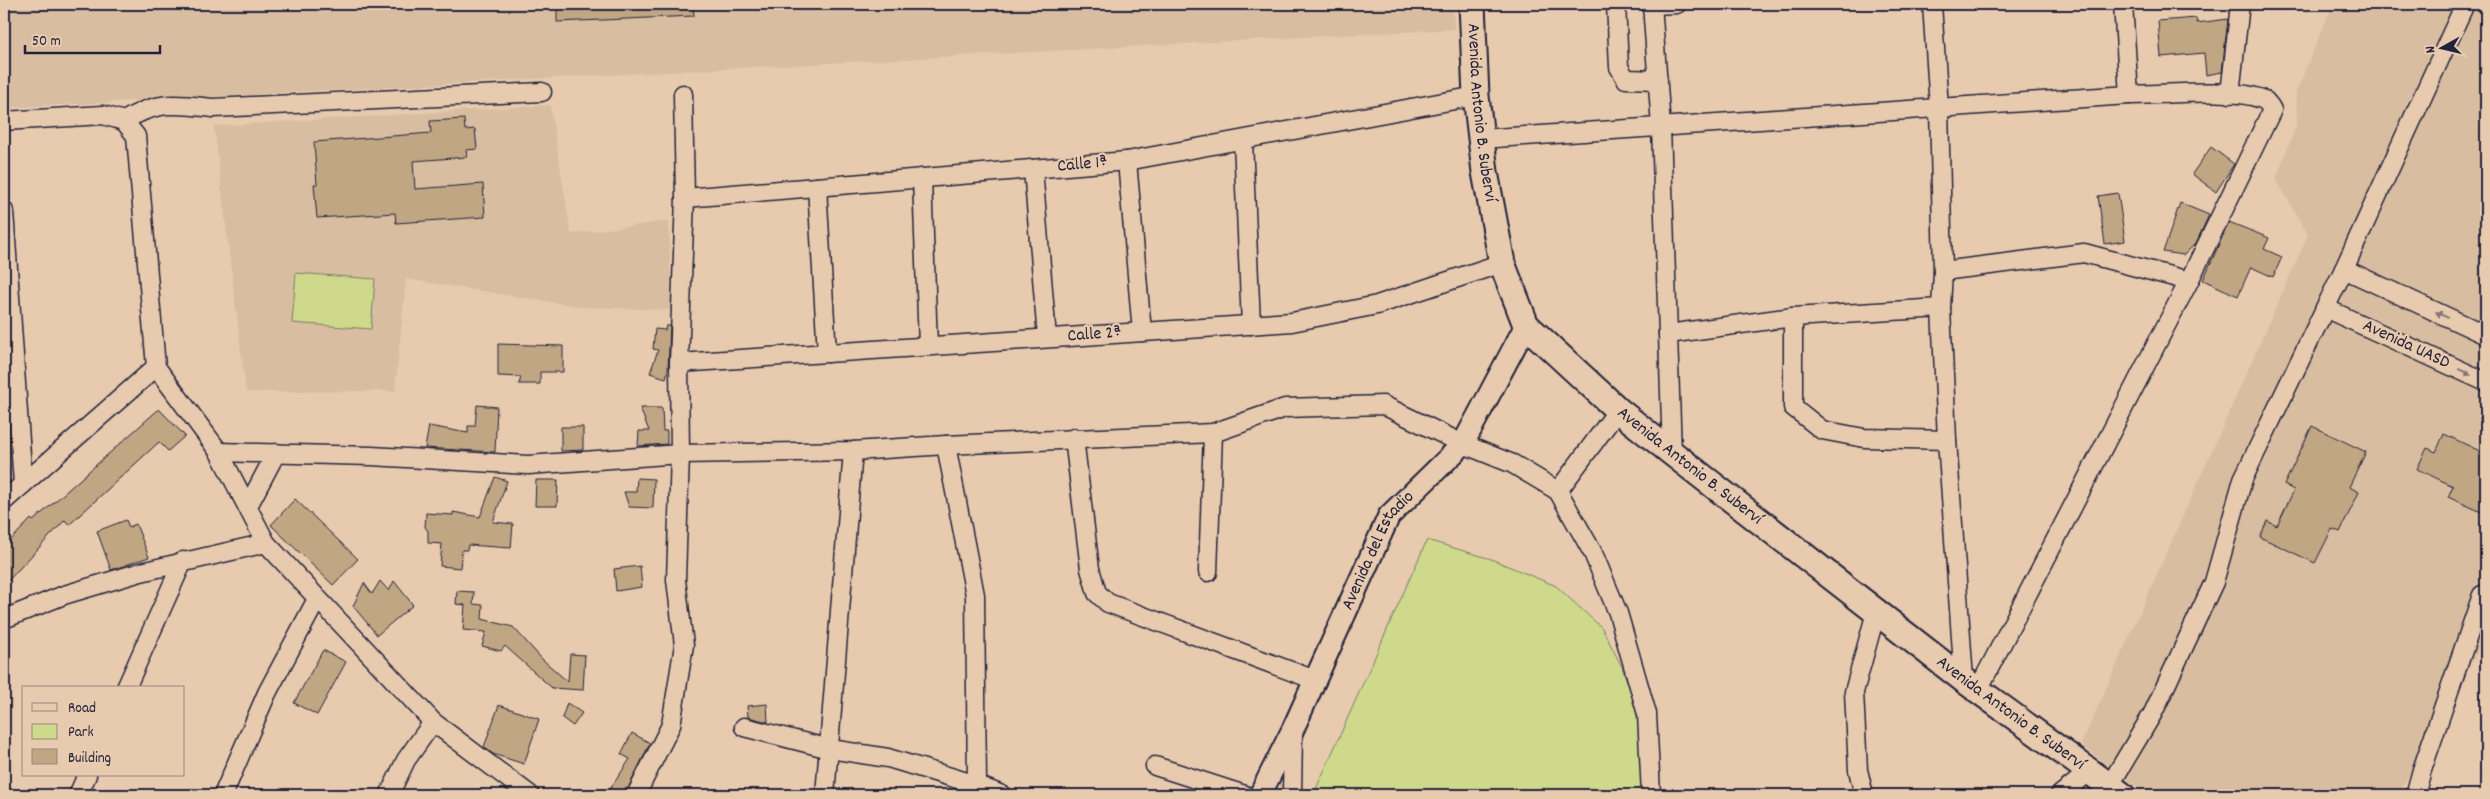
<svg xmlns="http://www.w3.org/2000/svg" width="2490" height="799" font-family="Dekko,sans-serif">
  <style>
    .built { fill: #d8bda0 }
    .green { fill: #ced98c; stroke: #787e64 }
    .building { fill: #c0a683; stroke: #22223b }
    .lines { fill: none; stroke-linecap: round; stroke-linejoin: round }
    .minor-casing { stroke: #22223b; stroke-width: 21 }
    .tertiary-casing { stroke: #22223b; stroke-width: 25 }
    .secondary-casing { stroke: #22223b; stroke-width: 29 }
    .minor { stroke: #e8cbaf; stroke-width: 18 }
    .tertiary { stroke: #e8cbaf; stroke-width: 21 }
    .secondary { stroke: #e8cbaf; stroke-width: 25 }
    .oneway { fill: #857675 }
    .labels { text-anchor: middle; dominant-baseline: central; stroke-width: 4.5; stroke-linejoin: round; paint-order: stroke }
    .street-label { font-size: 18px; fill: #22223b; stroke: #e8cbaf }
  </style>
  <rect width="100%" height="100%" fill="#e8cbaf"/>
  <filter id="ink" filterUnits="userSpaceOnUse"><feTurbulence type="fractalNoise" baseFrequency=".02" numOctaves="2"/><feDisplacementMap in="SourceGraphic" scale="10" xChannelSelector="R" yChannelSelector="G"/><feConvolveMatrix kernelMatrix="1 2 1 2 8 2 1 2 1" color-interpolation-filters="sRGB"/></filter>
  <g filter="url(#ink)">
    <g class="built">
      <path d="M 4,4 L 1453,4 L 1454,29 L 4,108 Z"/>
      <path d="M 2333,4 L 2486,4 L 2486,637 L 2398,795 L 2148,795 L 2081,745 L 2308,235 L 2276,179 L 2297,123 L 2296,92 Z"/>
      <path d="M 550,105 L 571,234 L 669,221 L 671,310 L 583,307 L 406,279 L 395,391 L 246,392 L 214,126 Z"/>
    </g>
    <g class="green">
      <path d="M 296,273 L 375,279 L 371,329 L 292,323 Z"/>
      <path d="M 1427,540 L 1491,559 L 1556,586 L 1602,628 L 1622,667 L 1637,709 L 1642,748 L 1643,795 L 1316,795 L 1316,789 Z"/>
    </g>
    <g class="building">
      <path d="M 557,4 L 693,4 L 694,16 L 557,22 Z"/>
      <path d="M 2196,18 L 2197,23 L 2228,19 L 2222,72 L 2206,75 L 2204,53 L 2161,57 L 2158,21 Z"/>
      <path d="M 464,119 L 465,130 L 475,129 L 477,149 L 466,150 L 467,157 L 413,161 L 415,189 L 483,184 L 485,217 L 396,223 L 395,213 L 317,218 L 314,184 L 317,184 L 314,142 L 431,133 L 430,121 Z"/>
      <path d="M 2211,147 L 2234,164 L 2216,192 L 2192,174 Z"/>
      <path d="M 2118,193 L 2125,241 L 2105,244 L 2098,196 Z"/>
      <path d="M 2180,203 L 2209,215 L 2196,243 L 2184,255 L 2163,252 Z"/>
      <path d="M 2229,222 L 2269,238 L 2264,249 L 2282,257 L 2273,277 L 2251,267 L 2238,296 L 2203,280 Z"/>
      <path d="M 666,326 L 670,326 L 668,370 L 666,378 L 650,373 L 658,350 L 653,349 L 655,329 L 665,330 Z"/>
      <path d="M 498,344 L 563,346 L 563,372 L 540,372 L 540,384 L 519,384 L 521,377 L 498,376 Z"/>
      <path d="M 477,405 L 497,407 L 495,452 L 425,448 L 429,426 L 468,433 L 468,426 L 475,426 Z"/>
      <path d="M 640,408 L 662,408 L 663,431 L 667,431 L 667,444 L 638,446 L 639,431 L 649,431 Z"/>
      <path d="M 159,409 L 185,436 L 168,451 L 159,442 L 69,525 L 65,520 L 4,585 L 4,547 L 31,519 L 33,521 Z"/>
      <path d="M 2312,426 L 2366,452 L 2349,487 L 2359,492 L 2340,532 L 2332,529 L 2315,563 L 2260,537 L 2267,521 L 2277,526 L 2294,490 L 2284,485 Z"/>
      <path d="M 561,427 L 583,427 L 583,450 L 561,451 Z"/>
      <path d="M 2444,434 L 2486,454 L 2486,514 L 2448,497 L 2453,486 L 2417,469 L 2427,448 L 2436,452 Z"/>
      <path d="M 495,477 L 507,481 L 493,522 L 513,524 L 511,548 L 468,545 L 467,550 L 462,550 L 460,568 L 440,566 L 442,544 L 428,543 L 428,531 L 425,527 L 426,513 L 453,515 L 453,512 L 480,517 Z"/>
      <path d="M 637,478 L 654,479 L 653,508 L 629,507 L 624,492 L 636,492 Z"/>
      <path d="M 536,480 L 558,480 L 557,506 L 535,506 Z"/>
      <path d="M 295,499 L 358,559 L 333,585 L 271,525 Z"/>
      <path d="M 126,520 L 129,527 L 136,524 L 149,557 L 111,570 L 97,531 Z"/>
      <path d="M 640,566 L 642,587 L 616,591 L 614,569 Z"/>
      <path d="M 380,581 L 389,591 L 394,581 L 413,605 L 377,635 L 353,606 L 364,583 L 372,594 Z"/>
      <path d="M 457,591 L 474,592 L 473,604 L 483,605 L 482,619 L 513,627 L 542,659 L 568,682 L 570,654 L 585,655 L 583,690 L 552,688 L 505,646 L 501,651 L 482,646 L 486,632 L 463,630 L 465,605 L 456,604 Z"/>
      <path d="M 323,650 L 346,662 L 317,715 L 294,703 Z"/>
      <path d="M 567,703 L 582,713 L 573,726 L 562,718 Z"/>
      <path d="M 767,704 L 768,722 L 748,717 L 747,706 Z"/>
      <path d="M 499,705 L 539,719 L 524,764 L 493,754 L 484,747 Z"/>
      <path d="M 632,733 L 650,743 L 625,795 L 606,795 L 630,759 L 621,754 Z"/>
    </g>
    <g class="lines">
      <g class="minor-casing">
        <g id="minor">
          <path d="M 1616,4 L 1619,67 L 1626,79 L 1658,80"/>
          <path d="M 1652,4 L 1661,127 L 1672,453"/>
          <path d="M 1932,4 L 1939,108 L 1943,271 L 1941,308 L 1947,440 L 1964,680"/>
          <path d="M 2123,4 L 2129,95"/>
          <path d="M 1652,5 L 1677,4"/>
          <path d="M 2230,94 L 2240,4"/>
          <path d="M 4,121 L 103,115 L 124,121 L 136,136 L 156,367 L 219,452 L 266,543 L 433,722 L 530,795"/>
          <path d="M 124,121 C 158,100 176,104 213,108 L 542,92"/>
          <path d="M 1481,139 L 2129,95 C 2165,95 2229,87 2262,99 C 2267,101 2270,106 2272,110 L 2189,281 L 1978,690"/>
          <path d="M 1243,141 L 1251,325"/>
          <path d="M 1127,161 L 1142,332"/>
          <path d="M 1033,169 L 1047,338"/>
          <path d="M 922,178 L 928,346"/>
          <path d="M 817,187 L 827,353"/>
          <path d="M 685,198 L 1127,161 L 1476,96"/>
          <path d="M 4,211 L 23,484"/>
          <path d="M 2344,269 L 2486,335"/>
          <path d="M 1943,271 L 2084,253 L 2189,281"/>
          <path d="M 2325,308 L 2486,382"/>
          <path d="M 1793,317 L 1793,407 L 1822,430 L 1864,438 L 1947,440"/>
          <path d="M 1668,334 L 1793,317 L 1941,308"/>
          <path d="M 679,363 L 1292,322 L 1377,305 L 1502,263"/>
          <path d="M 1074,438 L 1090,569 L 1097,593 L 1108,603 L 1315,680"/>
          <path d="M 946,445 L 975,595 L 977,785"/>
          <path d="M 219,452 L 371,456 L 528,465 L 680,454 L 853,451 L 946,445 L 1213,433 L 1285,408 L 1383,405 L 1463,444 L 1513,464 L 1558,491 L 1593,553 L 1618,613 L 1647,714 L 1651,795"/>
          <path d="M 1558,491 L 1618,410"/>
          <path d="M 4,501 L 156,367"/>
          <path d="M 248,506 L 276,453"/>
          <path d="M 1208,572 L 1213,433"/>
          <path d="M 4,619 L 64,595 L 141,572 L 266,543"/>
          <path d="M 126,688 L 183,561"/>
          <path d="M 744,727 L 830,749 L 888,758 L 977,785 L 1002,795"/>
          <path d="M 1155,766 L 1245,795"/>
          <path d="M 2110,785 L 2153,713 L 2214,582 L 2243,479 L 2344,269 L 2465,4"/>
          <path d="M 78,795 L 87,775"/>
          <path d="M 223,795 L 267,693 L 317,599"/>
          <path d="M 389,795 L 406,760 L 433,722"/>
          <path d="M 636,795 L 671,725 L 684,645 L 676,580 L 680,454 L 679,363 L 685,198 L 683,94"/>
          <path d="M 825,795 L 853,451"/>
          <path d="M 1292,795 L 1293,731"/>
          <path d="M 1864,795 L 1858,770 L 1854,692 L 1876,612"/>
          <path d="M 2060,795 L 2089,772"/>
          <path d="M 2415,795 L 2422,770 L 2482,595"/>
        </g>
      </g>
      <g class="tertiary-casing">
        <g id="tertiary">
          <path id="s1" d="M 1260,795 L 1293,729 L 1389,516 L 1463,444 L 1526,325"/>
        </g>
      </g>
      <g class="secondary-casing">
        <g id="secondary">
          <path id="s2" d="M 1472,4 L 1476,96 L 1485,172 L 1502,263 L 1526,325 L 1618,410 L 1672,453 L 1964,680 L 2122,795"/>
        </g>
      </g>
      <use href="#minor" class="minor"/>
      <use href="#tertiary" class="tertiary"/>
      <use href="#secondary" class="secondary"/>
    </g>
    <defs><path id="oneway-solid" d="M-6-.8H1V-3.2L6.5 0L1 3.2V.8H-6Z" transform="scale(1.25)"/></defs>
    <g class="oneway">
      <use href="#oneway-solid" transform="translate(2442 315) rotate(-155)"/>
      <use href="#oneway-solid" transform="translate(2465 372) rotate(25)"/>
    </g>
  </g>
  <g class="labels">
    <g class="street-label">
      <text stroke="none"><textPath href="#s2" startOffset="109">Avenida Antonio B. Suberví</textPath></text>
      <text transform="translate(1083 165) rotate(-5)">Calle 1ª</text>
      <text transform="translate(1095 335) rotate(-4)">Calle 2ª</text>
      <text transform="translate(2406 345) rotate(25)">Avenida UASD</text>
      <text stroke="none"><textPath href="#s2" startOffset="544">Avenida Antonio B. Suberví</textPath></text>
      <text stroke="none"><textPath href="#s1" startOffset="272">Avenida del Estadio</textPath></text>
      <text stroke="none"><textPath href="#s2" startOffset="949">Avenida Antonio B. Suberví</textPath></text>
    </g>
  </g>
  <rect width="2490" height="799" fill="none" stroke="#e8cbaf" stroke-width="20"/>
  <rect x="10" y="10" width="2470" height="779" fill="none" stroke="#22223b" stroke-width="2" filter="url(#ink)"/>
  <rect x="22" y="686" width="162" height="90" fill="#e8cbaf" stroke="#998781"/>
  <rect x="32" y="703" width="25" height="8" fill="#e8cbaf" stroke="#998781"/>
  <text x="68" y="712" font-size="15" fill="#22223b">Road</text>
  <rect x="32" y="724" width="25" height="15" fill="#ced98c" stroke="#998781"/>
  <text x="68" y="736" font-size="15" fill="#22223b">Park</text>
  <rect x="32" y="749" width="25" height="15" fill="#c0a683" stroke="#998781"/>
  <text x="68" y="762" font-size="15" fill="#22223b">Building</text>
  <g transform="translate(2442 48) rotate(262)" stroke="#e8cbaf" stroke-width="4" paint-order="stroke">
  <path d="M0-4L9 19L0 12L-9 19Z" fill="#22223b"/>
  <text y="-8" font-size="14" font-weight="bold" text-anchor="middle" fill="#22223b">N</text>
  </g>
  <path d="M25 45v8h135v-8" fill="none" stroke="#22223b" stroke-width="2.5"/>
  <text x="32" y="45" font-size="15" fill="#22223b" stroke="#e8cbaf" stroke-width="4" paint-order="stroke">50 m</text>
</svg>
